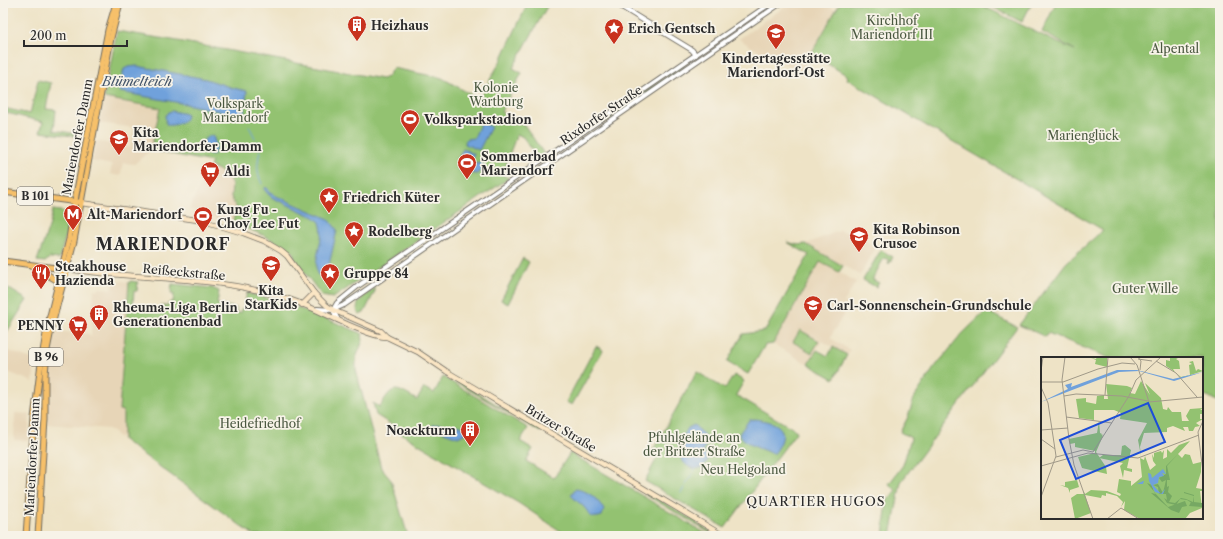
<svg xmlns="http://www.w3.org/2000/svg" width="1223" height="539" font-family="'Libre Caslon Text',serif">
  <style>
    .built { fill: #e7d5b7 }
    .green { fill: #93c271; stroke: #5f764e }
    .water { fill: #70a1db; stroke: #4e6683 }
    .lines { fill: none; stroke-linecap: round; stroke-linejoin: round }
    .stream { stroke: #70a1db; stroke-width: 1 }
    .tertiary-casing { stroke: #6f6b61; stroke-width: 6 }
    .secondary-casing { stroke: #6f6b61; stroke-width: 6 }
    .primary-casing { stroke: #6f6b61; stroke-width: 7 }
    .tertiary { stroke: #fff; stroke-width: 4 }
    .secondary { stroke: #fbe6c4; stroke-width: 4.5 }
    .primary { stroke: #f6c06b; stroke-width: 5 }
    .labels { text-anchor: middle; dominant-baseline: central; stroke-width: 3.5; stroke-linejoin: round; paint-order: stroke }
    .shield { fill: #f7f3e8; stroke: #686764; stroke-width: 1 }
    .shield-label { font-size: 11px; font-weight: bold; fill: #2b2b2b }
    .park-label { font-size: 12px; fill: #4a5840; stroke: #f7f3e8 }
    .poi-label { font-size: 12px; font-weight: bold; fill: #2b2b2b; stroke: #f7f3e8; text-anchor: start }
    .street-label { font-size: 12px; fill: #2b2b2b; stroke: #f7f3e8 }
    .water-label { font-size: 13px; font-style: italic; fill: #435469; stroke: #f7f3e8 }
    .neighbourhood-label { font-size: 13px; letter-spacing: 1px; fill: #2b2b2b; stroke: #f7f3e8 }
    .district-label { font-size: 16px; font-weight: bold; letter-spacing: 1px; fill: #2b2b2b; stroke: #f7f3e8 }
    .inset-road { fill: none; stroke: #a09988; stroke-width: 1 }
    .view { fill: #1d4ed8; fill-opacity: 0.15; stroke: #1d4ed8; stroke-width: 2 }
    .inset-edge { fill: none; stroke: #2b2b2b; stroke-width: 2 }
  </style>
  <rect width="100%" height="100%" fill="#f7f3e8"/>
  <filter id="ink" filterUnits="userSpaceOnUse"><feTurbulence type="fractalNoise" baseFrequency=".025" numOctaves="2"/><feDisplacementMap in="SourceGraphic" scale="8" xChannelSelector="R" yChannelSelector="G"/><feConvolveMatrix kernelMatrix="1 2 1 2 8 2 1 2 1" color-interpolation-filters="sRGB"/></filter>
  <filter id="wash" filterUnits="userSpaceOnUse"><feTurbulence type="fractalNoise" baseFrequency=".012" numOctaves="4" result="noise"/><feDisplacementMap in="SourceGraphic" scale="16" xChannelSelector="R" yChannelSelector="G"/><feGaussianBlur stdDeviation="0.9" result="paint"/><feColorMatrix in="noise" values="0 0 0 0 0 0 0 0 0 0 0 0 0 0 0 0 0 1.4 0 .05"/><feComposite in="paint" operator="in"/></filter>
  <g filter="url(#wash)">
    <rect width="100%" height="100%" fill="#eee3c6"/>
    <g class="built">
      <path d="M 790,3 L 824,3 L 836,10 L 801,73 L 768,54 L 767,56 L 739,39 Z"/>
      <path d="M 104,98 L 160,108 L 151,150 L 134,164 L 124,163 L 120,176 L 110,174 L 112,165 L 92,161 L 96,141 L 130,148 L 134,128 L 99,123 Z"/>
      <path d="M 210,166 L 219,170 L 231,182 L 232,186 L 231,197 L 237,209 L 233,220 L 230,219 L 229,222 L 189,209 Z"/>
      <path d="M 839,231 L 851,233 L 874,246 L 875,249 L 860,275 L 806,244 Z"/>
      <path d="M 820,261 L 856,282 L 844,302 L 849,305 L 830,338 L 850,350 L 847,355 L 822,341 L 808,364 L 773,344 Z"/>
      <path d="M 112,280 L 129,282 L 119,410 L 123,411 L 123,440 L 109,429 L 47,424 L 47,375 L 52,331 L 89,334 L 91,337 L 94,289 L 99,290 L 99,288 L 111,289 Z"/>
      <path d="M 3,349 L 35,360 L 33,382 L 3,370 Z"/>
      <path d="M 15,413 L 30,414 L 28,441 L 14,440 Z"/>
    </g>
    <g class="green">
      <path d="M 528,3 L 549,3 L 513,68 L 522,73 L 501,112 L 525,126 L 544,154 L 538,158 L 523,137 L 517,134 L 506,163 L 507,164 L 503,175 L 509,178 L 333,298 L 322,296 L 294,258 L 294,254 L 292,251 L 261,234 L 232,223 L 237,209 L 231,197 L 232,186 L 231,182 L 219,170 L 210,166 L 212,162 L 151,150 L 160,108 L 104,98 L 117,31 L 178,41 L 382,79 L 387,77 L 393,68 L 442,78 L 479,99 L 500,62 Z"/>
      <path d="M 840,3 L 977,3 L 1056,42 L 1075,50 L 1042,32 L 1056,3 L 1220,3 L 1220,402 L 1202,395 L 1202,358 L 1109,358 L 1048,333 L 1046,337 L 1019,325 L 1066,263 L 1103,230 L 847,79 L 848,76 L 811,54 Z"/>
      <path d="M 984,3 L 1032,3 L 1022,22 Z"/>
      <path d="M 684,65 L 685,67 L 606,122 L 603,120 Z"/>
      <path d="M 38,80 L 51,83 L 46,109 L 56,110 L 54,130 L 83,135 L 82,137 L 40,132 L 43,122 L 3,112 L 3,108 L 30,114 Z"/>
      <path d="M 53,210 L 66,212 L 69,216 L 66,235 L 59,259 L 50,258 L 45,262 L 37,261 L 50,224 Z"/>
      <path d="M 787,242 L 798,245 L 806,244 L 843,266 L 839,272 L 820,262 L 773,344 L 765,345 L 748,374 L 727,362 L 743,334 L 765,331 L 809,255 Z"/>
      <path d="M 881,250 L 893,257 L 889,264 L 888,263 L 889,260 L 884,258 L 873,278 L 873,280 L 879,283 L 876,287 L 863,280 Z"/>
      <path d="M 523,258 L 529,262 L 508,304 L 501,300 Z"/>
      <path d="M 131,281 L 138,282 L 137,291 L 134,291 L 133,304 L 136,305 L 136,307 L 159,309 L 161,305 L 166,306 L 170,302 L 173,302 L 174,294 L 171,294 L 172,284 L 212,288 L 219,291 L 217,304 L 236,308 L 236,313 L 240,313 L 241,309 L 243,309 L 247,293 C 287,302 325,318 363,334 L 362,336 L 363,340 L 356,358 L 356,370 L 381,468 L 391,480 L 408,536 L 255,536 L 123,440 L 123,411 L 119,410 L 129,282 Z"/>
      <path d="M 3,285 L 27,300 L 3,338 Z"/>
      <path d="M 375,288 L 375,291 L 364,313 L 359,315 C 352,302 366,295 375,288 Z"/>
      <path d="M 986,311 L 1017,327 L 901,482 L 891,536 L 883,536 L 887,501 L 896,490 L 889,484 L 903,465 L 911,438 L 900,432 L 908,417 L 914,398 L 934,368 L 963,333 Z"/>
      <path d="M 800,330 L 819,341 L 812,353 L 793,342 Z"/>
      <path d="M 596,346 L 603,350 L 572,405 L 566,402 Z"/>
      <path d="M 833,347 L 847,355 L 834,379 L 808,364 L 817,350 L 828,356 Z"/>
      <path d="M 697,372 L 725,389 L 734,375 L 744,381 L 736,395 L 797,431 L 725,528 L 645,481 L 659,454 L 653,450 Z"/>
      <path d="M 443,377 L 528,428 L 520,441 L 533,449 L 526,461 L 554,478 L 570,453 L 710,536 L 568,536 L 520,504 L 405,436 L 399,432 L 400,430 L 376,415 L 373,403 L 380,407 C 393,383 396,388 417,400 L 424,388 L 434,393 Z"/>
      <path d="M 458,380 L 460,381 L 460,382 L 507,411 L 508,410 L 541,429 L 540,432 L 456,382 Z"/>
      <path d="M 647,492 L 698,523 L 697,524 L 720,536 L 715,536 L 645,494 Z"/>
    </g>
    <g class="water">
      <path d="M 137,66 L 206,79 L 233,88 L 247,91 L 244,114 L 240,116 L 186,104 L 120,92 L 119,91 L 124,69 L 128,67 Z"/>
      <path d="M 172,111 L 186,114 L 187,116 C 185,123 174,126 167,125 L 166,123 L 165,116 L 168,112 Z"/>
      <path d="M 481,122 L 491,127 L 479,150 L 465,144 L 466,139 L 474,138 Z"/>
      <path d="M 208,136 L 213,136 L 216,145 L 214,154 L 210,155 C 200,151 201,141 208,136 Z"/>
      <path d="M 463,149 L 474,154 L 471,161 L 474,163 L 481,162 L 484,166 L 482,169 L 477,174 L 461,172 L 457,167 L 458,162 L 457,161 Z"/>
      <path d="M 266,187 L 274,195 L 329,219 L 337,230 L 329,265 L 328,274 L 326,277 L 321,277 L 317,274 C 313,256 326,238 320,222 L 314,217 L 273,198 L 268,194 L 264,189 Z"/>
      <path d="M 755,419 C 780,422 792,430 774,454 C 762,449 747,446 739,434 L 749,420 Z"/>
      <path d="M 438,424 L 461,426 L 465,430 L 464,434 L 458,437 L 435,429 L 432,427 L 433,425 Z"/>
      <path d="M 694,425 L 705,436 L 705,447 L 703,451 L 708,459 C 700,479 678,465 679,448 C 680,442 685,433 688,428 Z"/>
      <path d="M 575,489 C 588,490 598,499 604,510 L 602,516 C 589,520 591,515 584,507 C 580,503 575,500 571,495 Z"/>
    </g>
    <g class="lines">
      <g class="stream">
        <path d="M 249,126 L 255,138"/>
        <path d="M 258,141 L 261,146 C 258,161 255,170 262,184"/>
        <path d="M 681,493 L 695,469"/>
      </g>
    </g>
  </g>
  <g filter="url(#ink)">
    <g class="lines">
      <g class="tertiary-casing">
        <g id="tertiary">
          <path d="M 615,3 L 692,50 L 696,55"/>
          <path d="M 317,309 L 333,310 L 344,305 L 781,3"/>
          <path d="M 333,310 L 337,303 L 358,286 L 771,3"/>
          <path d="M 333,310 L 338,320"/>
        </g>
      </g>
      <g class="secondary-casing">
        <g id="secondary">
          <path d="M 81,203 L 204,221 L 243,233 L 264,241 L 281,251 L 287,256 L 314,293 L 326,305 L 333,310 L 381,331 L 387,337 L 418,352 L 446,371 L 724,536"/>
          <path d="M 67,269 C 131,279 197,276 260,291 C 276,295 299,302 314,309 C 330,316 372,338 387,337"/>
          <path d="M 302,305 L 314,293"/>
        </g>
      </g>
      <g class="primary-casing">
        <g id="primary">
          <path d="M 3,192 L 78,202"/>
          <path d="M 3,261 L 64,269"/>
          <path d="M 33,266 L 58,281"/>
          <path d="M 26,536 L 34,418 L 41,363 L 47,328 L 69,239 L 76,195 L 108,30 L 116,3"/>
          <path d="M 38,536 L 45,419 L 45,375 L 47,350 L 52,325 L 74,241 L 111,38 L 120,3"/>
        </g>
      </g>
      <use href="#tertiary" class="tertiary"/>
      <use href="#secondary" class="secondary"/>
      <use href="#primary" class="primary"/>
    </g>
  </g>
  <defs>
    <g id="building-pin" transform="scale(1)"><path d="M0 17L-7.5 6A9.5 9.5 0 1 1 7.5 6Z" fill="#c8321e" stroke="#f7f3e8"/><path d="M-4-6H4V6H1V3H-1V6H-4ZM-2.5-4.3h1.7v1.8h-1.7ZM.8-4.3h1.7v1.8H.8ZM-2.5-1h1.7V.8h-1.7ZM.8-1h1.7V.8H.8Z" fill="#fff"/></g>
    <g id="sight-pin" transform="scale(1)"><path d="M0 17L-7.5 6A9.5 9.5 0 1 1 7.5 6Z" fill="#c8321e" stroke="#f7f3e8"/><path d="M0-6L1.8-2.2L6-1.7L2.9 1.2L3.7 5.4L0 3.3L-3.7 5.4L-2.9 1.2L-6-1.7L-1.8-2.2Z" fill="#fff"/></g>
    <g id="school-pin" transform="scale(1)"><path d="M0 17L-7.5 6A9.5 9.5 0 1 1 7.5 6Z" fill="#c8321e" stroke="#f7f3e8"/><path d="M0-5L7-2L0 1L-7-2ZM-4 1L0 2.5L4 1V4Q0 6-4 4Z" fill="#fff"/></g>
    <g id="stadium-pin" transform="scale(1)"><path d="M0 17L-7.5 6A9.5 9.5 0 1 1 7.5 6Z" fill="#c8321e" stroke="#f7f3e8"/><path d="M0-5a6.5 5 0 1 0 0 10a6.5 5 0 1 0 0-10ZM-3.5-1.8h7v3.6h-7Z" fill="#fff"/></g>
    <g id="supermarket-pin" transform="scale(1)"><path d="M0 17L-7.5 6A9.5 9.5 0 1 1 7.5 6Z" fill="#c8321e" stroke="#f7f3e8"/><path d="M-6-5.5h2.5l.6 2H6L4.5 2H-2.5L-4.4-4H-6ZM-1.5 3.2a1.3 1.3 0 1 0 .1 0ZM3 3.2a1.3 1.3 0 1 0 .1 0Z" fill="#fff"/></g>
    <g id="metro-pin" transform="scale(1)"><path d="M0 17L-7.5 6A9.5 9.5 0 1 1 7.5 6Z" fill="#c8321e" stroke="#f7f3e8"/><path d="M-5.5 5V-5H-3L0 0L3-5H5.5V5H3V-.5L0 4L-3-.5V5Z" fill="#fff"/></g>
    <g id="restaurant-pin" transform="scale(1)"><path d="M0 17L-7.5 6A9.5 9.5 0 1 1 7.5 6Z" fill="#c8321e" stroke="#f7f3e8"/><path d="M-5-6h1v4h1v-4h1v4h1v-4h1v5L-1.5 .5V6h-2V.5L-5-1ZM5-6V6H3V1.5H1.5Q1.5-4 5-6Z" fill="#fff"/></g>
  </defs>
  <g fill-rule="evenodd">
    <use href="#building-pin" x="357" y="25"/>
    <use href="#sight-pin" x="614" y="28"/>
    <use href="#school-pin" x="776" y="33"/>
    <use href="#stadium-pin" x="410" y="119"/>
    <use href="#school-pin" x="119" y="139"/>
    <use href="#stadium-pin" x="467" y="163"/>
    <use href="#supermarket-pin" x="210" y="171"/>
    <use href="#sight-pin" x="329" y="197"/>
    <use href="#metro-pin" x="73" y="214"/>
    <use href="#stadium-pin" x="203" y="216"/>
    <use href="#sight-pin" x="354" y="231"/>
    <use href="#school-pin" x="859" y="236"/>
    <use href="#school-pin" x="271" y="265"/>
    <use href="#restaurant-pin" x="41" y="273"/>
    <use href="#sight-pin" x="330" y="273"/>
    <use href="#school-pin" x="813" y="305"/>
    <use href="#building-pin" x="99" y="314"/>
    <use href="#supermarket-pin" x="78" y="325"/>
    <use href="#building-pin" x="470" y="430"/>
  </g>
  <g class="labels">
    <g class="shield">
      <rect x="17" y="187" width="36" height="18" rx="3"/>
      <rect x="29" y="348" width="34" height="18" rx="3"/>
    </g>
    <g class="shield-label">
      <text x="35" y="196">B 101</text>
      <text x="46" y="357">B 96</text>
    </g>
    <g class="park-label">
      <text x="892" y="20">Kirchhof<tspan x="892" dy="14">Mariendorf III</tspan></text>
      <text x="1175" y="48">Alpental</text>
      <text x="496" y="87">Kolonie<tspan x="496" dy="14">Wartburg</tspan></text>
      <text x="235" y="103">Volkspark<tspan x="235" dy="14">Mariendorf</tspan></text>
      <text x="1083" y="135">Marienglück</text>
      <text x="1145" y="288">Guter Wille</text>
      <text x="260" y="423">Heidefriedhof</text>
      <text x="694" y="437">Pfuhlgelände an<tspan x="694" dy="14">der Britzer Straße</tspan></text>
      <text x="743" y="469">Neu Helgoland</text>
    </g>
    <g class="poi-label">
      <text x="371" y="25">Heizhaus</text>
      <text x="628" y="28">Erich Gentsch</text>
      <text x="776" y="58" text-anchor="middle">Kindertagesstätte<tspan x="776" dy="14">Mariendorf-Ost</tspan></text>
      <text x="424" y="119">Volksparkstadion</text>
      <text x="133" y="132">Kita<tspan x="133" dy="14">Mariendorfer Damm</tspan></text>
      <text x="481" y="156">Sommerbad<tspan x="481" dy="14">Mariendorf</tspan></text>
      <text x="224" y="171">Aldi</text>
      <text x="343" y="197">Friedrich Küter</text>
      <text x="217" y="209">Kung Fu -<tspan x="217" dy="14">Choy Lee Fut</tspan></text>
      <text x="87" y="214">Alt-Mariendorf</text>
      <text x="873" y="229">Kita Robinson<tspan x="873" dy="14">Crusoe</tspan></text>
      <text x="368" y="231">Rodelberg</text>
      <text x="55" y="266">Steakhouse<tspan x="55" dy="14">Hazienda</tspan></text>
      <text x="344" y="273">Gruppe 84</text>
      <text x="271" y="290" text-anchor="middle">Kita<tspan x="271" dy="14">StarKids</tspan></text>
      <text x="827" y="305">Carl-Sonnenschein-Grundschule</text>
      <text x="113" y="307">Rheuma-Liga Berlin<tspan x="113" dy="14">Generationenbad</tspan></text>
      <text x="64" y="325" text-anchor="end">PENNY</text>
      <text x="456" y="430" text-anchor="end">Noackturm</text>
    </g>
    <g class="street-label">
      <text transform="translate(601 115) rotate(-34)">Rixdorfer Straße</text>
      <text transform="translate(77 137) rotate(-79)">Mariendorfer Damm</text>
      <text transform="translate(184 272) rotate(5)">Reißeckstraße</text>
      <text transform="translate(561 428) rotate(31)">Britzer Straße</text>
      <text transform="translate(32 457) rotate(-87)">Mariendorfer Damm</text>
    </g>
    <g class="water-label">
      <text x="137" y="81">Blümelteich</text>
    </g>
    <g class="neighbourhood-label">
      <text x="816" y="501">QUARTIER HUGOS</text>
    </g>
    <g class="district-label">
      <text x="163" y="244">MARIENDORF</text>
    </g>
  </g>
  <g transform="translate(1041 357)">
    <rect width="162" height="162" fill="#eee3c6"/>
    <path d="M 56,0 L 66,0 L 66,10 L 54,7 L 55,3 L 50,1 L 55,2 ZM 123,0 L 139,0 L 135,2 L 138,4 L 139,12 L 132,12 L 134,15 L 125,9 L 125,3 L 129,4 L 129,1 ZM 152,4 L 155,14 L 157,12 L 162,14 L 140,21 L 135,16 L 140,20 L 149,18 L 148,8 L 151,7 L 148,5 ZM 100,24 L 109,38 L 104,26 L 120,41 L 122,52 L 126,53 L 127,50 L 131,55 L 140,55 L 141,64 L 148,64 L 145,59 L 149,52 L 162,51 L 159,53 L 162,53 L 162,57 L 159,57 L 159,62 L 162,62 L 155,66 L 159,69 L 154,70 L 152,74 L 148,74 L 147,70 L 142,70 L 144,74 L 132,69 L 126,71 L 126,75 L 103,76 L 99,90 L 100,99 L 97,83 L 106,66 L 79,62 L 80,56 L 73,53 L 53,53 L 53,63 L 38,61 L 35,42 L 45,41 L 45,38 L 45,45 L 55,47 L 56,39 L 63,38 L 63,42 L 67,42 L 65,27 L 86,29 L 91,31 L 89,36 L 94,37 ZM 58,64 L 59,76 L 63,78 L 60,77 L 62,79 L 55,95 L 65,110 L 66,117 L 41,111 L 37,100 L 54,96 L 54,94 L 34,90 L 34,86 L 29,87 L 28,82 L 56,76 ZM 149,84 L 137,97 L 141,101 L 144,97 L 149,98 L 152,107 L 160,105 L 160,115 L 155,131 L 161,132 L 162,130 L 161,134 L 159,134 L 161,151 L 149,156 L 144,162 L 99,162 L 83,153 L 84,144 L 80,150 L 82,145 L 76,139 L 65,136 L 65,139 L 61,138 L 60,141 L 44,138 L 50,156 L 34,162 L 30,141 L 36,137 L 43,137 L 42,133 L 44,137 L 50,133 L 66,134 L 79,139 L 80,137 L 76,135 L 78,122 L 90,124 L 90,129 L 101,120 L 99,101 L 103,103 L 104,99 L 109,113 L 115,108 L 112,104 L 111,97 L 113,101 L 113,96 L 120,94 L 121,96 L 123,93 L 122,102 L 126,100 L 126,92 L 130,96 L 138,88 ZM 84,88 L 90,93 L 86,111 L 91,112 L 91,115 L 83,113 L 82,121 L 79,109 L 82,106 L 58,101 L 62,98 L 80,98 L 81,89 ZM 36,123 L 38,130 L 29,133 L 29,136 L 27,131 L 19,128 L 24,129 L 24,125 Z" fill="#93c271"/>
    <path d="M 137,97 L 126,109 L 129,123 L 126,123 L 126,130 L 128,129 L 127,135 L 131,139 L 128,145 L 134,146 L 140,141 L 145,142 L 152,145 L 153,139 L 143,136 L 143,135 L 153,138 L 153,145 L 161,146 L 161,150 L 148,149 L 150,145 L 154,148 L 146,143 L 139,142 L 135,148 L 126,146 L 123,141 L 126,143 L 125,137 L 118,137 L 117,130 L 112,128 L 117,127 L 122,136 L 125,123 L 121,125 L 118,121 L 125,117 L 125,109 ZM 106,126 L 111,128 L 113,135 L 127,150 L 144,144 L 146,149 L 141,150 L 138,156 L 130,153 L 110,136 L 115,137 Z" fill="#76a863"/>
    <path d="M 76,13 L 96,13 L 132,22 L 162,15 L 133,24 L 98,14 L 78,15 L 0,45 L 27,32 L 24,28 L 31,26 L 30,30 ZM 122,112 L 125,117 L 121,116 L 123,119 L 118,120 L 117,126 L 112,128 L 120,137 L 124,132 L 122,137 L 120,137 L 114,135 L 108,124 L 103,124 L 102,127 L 96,127 L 102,124 L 108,124 L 107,116 L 110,117 L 111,121 Z" fill="#70a1db"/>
    <path class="inset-road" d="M 24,0 L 21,23 L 28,82 L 33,108 L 52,162M 89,0 L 96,8 L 108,45M 97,0 L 100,4 L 99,13M 97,2 L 111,4M 115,4 L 135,16 L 156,40M 0,14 L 2,0M 0,25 L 22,25M 22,25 L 57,12 L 81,6 L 94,7M 0,30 L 7,46 L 15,99 L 0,140M 64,38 L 67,0M 23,39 L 35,37 L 81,39 L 107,44M 108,45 L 162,40M 25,60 L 71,66M 162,64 L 157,75 L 162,115M 0,73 L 27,71M 0,82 L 14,92M 52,95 L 88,39 L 95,23 L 120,0M 15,100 L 42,93 L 52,95M 0,109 L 47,96 L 97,101 L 158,78M 162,135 L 162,153M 80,151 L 98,162M 66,162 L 80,151"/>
    <path class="view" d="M 107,46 L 124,85 L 35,122 L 19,83 Z"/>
    <rect width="162" height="162" class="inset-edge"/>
  </g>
  <rect width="1223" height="539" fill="none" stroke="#f7f3e8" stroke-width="16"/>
  <path d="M24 40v6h103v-6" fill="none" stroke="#2b2b2b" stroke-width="2"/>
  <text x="30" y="40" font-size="12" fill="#2b2b2b" stroke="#f7f3e8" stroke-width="3" paint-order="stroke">200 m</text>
</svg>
